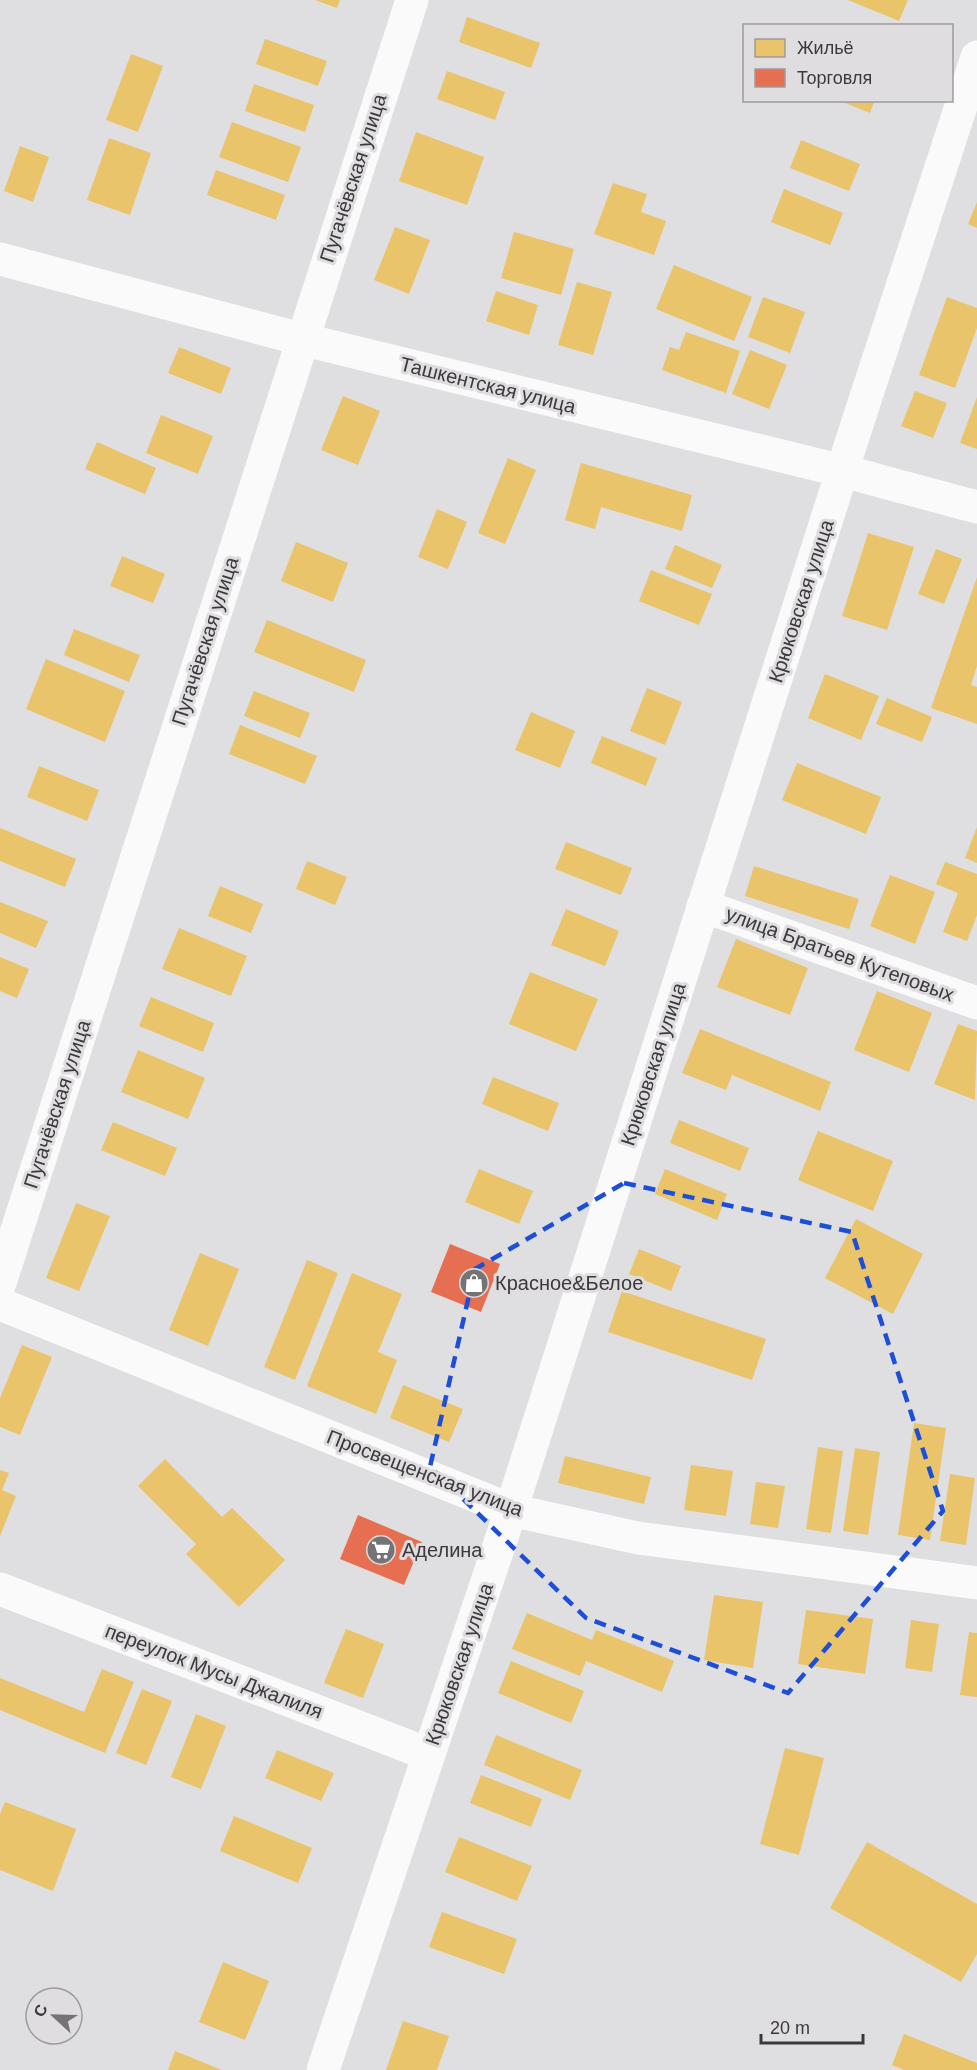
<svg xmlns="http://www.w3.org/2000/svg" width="977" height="2070" font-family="Arial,sans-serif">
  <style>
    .homes { fill: #e9c46a }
    .shops { fill: #e76f51 }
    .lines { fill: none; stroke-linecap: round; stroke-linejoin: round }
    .minor { stroke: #fafafa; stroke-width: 33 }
    .marked { fill: none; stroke: #1d4ed8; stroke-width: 4.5; stroke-dasharray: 12 8; stroke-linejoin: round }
    .labels { text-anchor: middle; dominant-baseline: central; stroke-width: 6; stroke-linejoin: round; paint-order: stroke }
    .street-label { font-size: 20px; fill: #3a393b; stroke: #e0dde1 }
    .poi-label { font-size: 20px; fill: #3a393b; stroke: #e0dde1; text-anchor: start }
  </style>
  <rect width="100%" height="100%" fill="#dfdee0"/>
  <g class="homes">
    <path d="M 315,0 L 340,0 L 337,8 Z"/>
    <path d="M 848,0 L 908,0 L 899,21 Z"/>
    <path d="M 467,17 L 540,43 L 531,68 L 459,42 Z"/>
    <path d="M 265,39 L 327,61 L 318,86 L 256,64 Z"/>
    <path d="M 131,54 L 163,66 L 138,132 L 106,120 Z"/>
    <path d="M 447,71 L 505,92 L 495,120 L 437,99 Z"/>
    <path d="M 254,84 L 314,105 L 305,132 L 245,111 Z"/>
    <path d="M 838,100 L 875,100 L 870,113 Z"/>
    <path d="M 232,122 L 301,147 L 288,182 L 219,157 Z"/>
    <path d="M 416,132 L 484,157 L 467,205 L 399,181 Z"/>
    <path d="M 109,138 L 151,153 L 130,215 L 87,200 Z"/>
    <path d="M 801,140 L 860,164 L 849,191 L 790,168 Z"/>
    <path d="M 20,146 L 49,157 L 33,202 L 4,191 Z"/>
    <path d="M 216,170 L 285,195 L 276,220 L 207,195 Z"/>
    <path d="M 613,183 L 647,194 L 641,212 L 666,221 L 654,255 L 594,234 Z"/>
    <path d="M 784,189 L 843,213 L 830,245 L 771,222 Z"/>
    <path d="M 977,202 L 977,228 L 968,224 Z"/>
    <path d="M 395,227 L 430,240 L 409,294 L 374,280 Z"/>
    <path d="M 514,232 L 574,249 L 561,295 L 501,278 Z"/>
    <path d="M 674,265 L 752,297 L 734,341 L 656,309 Z"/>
    <path d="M 577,282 L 612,292 L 593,355 L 558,345 Z"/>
    <path d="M 496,291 L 538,305 L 529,335 L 486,321 Z"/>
    <path d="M 763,297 L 805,312 L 790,353 L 748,337 Z"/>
    <path d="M 947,297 L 977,308 L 977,328 L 955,388 L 919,375 Z"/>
    <path d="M 686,332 L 740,351 L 726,393 L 662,370 L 670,347 L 679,350 Z"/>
    <path d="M 179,347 L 231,368 L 221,394 L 168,373 Z"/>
    <path d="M 750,350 L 787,365 L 769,409 L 732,394 Z"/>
    <path d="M 915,391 L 947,403 L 933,438 L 901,426 Z"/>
    <path d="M 343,396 L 380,411 L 358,465 L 321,450 Z"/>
    <path d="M 977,397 L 977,449 L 960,443 Z"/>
    <path d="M 161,415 L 213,436 L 198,474 L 146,453 Z"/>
    <path d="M 97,442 L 156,468 L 145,494 L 85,469 Z"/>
    <path d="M 508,458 L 536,470 L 505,544 L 478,533 Z"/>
    <path d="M 581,463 L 692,495 L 682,531 L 601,507 L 595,529 L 565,520 Z"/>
    <path d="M 437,509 L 467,522 L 448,569 L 418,557 Z"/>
    <path d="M 868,533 L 914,547 L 887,630 L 842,616 Z"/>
    <path d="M 296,542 L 348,563 L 333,602 L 281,581 Z"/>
    <path d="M 675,545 L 722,565 L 712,588 L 665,569 Z"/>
    <path d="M 936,549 L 962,559 L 944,604 L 918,594 Z"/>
    <path d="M 122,556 L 165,574 L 153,603 L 110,586 Z"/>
    <path d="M 651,570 L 712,594 L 699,625 L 639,601 Z"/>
    <path d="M 977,577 L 977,666 L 971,685 L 977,687 L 977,724 L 931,708 Z"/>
    <path d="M 267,620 L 366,660 L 354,692 L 254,652 Z"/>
    <path d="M 74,629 L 140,655 L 129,682 L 64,655 Z"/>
    <path d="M 46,659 L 125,691 L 105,742 L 26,709 Z"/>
    <path d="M 825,674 L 879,696 L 861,740 L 808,718 Z"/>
    <path d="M 647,688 L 682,702 L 665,745 L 630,731 Z"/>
    <path d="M 254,691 L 310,713 L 300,738 L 244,716 Z"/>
    <path d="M 887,698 L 932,717 L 922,742 L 876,724 Z"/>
    <path d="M 531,712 L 575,731 L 560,768 L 515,750 Z"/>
    <path d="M 240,725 L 317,756 L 305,784 L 229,754 Z"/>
    <path d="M 602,736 L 657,758 L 646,786 L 591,763 Z"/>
    <path d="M 797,763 L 881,797 L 866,834 L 782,800 Z"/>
    <path d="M 39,766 L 99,790 L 87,821 L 27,797 Z"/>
    <path d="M 977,827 L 977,863 L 965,858 Z"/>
    <path d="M 0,828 L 76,859 L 65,887 L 0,861 Z"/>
    <path d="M 566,842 L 632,868 L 621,895 L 555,869 Z"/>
    <path d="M 307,861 L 347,877 L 335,905 L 296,889 Z"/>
    <path d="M 945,862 L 977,874 L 977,915 L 967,941 L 943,932 L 958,893 L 936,884 Z"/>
    <path d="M 754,866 L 859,899 L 849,929 L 745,896 Z"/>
    <path d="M 890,875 L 935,892 L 915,944 L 870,926 Z"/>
    <path d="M 220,886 L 263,904 L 251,933 L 208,916 Z"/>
    <path d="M 0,902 L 48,921 L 36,948 L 0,933 Z"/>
    <path d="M 566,909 L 619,931 L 605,966 L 551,945 Z"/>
    <path d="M 179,928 L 247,956 L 231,996 L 162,969 Z"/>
    <path d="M 736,939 L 808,968 L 790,1015 L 717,987 Z"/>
    <path d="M 0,957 L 29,969 L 17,998 L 0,991 Z"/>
    <path d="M 530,972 L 598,999 L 576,1051 L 509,1024 Z"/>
    <path d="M 877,991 L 932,1013 L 909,1072 L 854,1050 Z"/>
    <path d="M 151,997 L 214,1023 L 203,1052 L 139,1026 Z"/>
    <path d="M 958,1024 L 977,1031 L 975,1100 L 934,1084 Z"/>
    <path d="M 700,1029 L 831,1082 L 820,1111 L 732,1075 L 726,1090 L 682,1073 Z"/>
    <path d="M 138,1050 L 205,1078 L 188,1119 L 121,1092 Z"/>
    <path d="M 493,1077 L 559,1103 L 548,1131 L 482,1104 Z"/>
    <path d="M 679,1120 L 749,1148 L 740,1171 L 670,1143 Z"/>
    <path d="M 113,1122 L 177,1148 L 165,1176 L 101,1150 Z"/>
    <path d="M 818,1131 L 893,1161 L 873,1211 L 798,1180 Z"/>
    <path d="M 479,1169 L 533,1191 L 519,1224 L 465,1202 Z"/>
    <path d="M 665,1169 L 727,1194 L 717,1220 L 655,1194 Z"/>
    <path d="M 76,1203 L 110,1216 L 79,1291 L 46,1278 Z"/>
    <path d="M 856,1219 L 923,1254 L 893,1314 L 825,1278 Z"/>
    <path d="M 639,1249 L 681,1266 L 671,1291 L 629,1274 Z"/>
    <path d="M 200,1253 L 239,1269 L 208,1346 L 169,1330 Z"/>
    <path d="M 307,1260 L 338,1273 L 295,1380 L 264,1367 Z"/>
    <path d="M 352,1273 L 402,1294 L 378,1352 L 397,1360 L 376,1414 L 307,1386 Z"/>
    <path d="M 622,1291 L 766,1339 L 752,1380 L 608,1332 Z"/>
    <path d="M 22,1345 L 52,1357 L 20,1435 L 0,1427 L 0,1398 Z"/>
    <path d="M 403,1385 L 463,1409 L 449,1442 L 390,1418 Z"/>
    <path d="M 914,1423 L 946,1428 L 930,1540 L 898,1535 Z"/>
    <path d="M 818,1447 L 843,1451 L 831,1533 L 806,1529 Z"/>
    <path d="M 855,1448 L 880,1452 L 868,1535 L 843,1531 Z"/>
    <path d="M 565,1456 L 651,1477 L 644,1504 L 558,1483 Z"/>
    <path d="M 165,1459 L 222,1517 L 232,1508 L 285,1560 L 239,1607 L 186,1554 L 196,1544 L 138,1486 Z"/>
    <path d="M 691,1465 L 733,1471 L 726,1516 L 684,1510 Z"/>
    <path d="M 0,1470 L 9,1473 L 2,1490 L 16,1496 L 0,1536 Z"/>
    <path d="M 950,1474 L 975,1478 L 966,1545 L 940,1541 Z"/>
    <path d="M 756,1482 L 785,1486 L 778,1528 L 750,1524 Z"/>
    <path d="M 714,1595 L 763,1602 L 753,1668 L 704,1660 Z"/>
    <path d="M 806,1610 L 873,1619 L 865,1674 L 798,1664 Z"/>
    <path d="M 527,1613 L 592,1640 L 596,1630 L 674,1661 L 662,1692 L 586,1661 L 580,1676 L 512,1649 Z"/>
    <path d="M 911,1620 L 939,1624 L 932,1672 L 905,1668 Z"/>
    <path d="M 346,1629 L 384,1644 L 363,1698 L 324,1683 Z"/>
    <path d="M 969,1632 L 977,1633 L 977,1697 L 960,1695 Z"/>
    <path d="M 511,1661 L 584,1691 L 571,1723 L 498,1693 Z"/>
    <path d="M 102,1669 L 134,1682 L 105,1753 L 0,1710 L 0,1678 L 84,1712 Z"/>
    <path d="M 142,1689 L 172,1701 L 146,1765 L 116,1753 Z"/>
    <path d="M 196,1714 L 226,1726 L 201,1789 L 171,1777 Z"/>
    <path d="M 496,1735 L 582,1770 L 570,1800 L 484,1765 Z"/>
    <path d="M 785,1748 L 824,1758 L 799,1855 L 760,1844 Z"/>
    <path d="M 277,1750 L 334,1773 L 321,1801 L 265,1778 Z"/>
    <path d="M 481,1775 L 542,1799 L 531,1827 L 470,1803 Z"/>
    <path d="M 5,1802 L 76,1829 L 53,1891 L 0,1870 L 0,1814 Z"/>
    <path d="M 234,1816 L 312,1848 L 298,1883 L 220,1851 Z"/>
    <path d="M 459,1837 L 532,1866 L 517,1901 L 445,1872 Z"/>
    <path d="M 867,1842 L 977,1904 L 977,1954 L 961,1982 L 830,1908 Z"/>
    <path d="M 442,1912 L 517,1939 L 504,1974 L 429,1947 Z"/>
    <path d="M 223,1962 L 269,1981 L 245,2040 L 199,2022 Z"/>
    <path d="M 403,2021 L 449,2036 L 437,2070 L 386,2070 Z"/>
    <path d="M 904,2034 L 977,2063 L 977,2070 L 904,2070 L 892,2065 Z"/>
    <path d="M 175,2051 L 222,2070 L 168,2070 Z"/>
  </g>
  <g class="shops">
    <path d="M 450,1244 L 500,1264 L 481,1312 L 431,1292 Z"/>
    <path d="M 358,1515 L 422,1542 L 404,1585 L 340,1559 Z"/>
  </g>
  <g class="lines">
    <g class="minor">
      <path d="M 0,259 L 301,339 L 843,471 L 977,507"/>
      <path d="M 703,906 L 977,1003"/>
      <path d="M 0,1283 L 412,0"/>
      <path d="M 0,1304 L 511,1510 L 638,1538 L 977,1583"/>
      <path d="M 0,1589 L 428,1754"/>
      <path d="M 323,2070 L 511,1510 L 852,440 L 977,57"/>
    </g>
  </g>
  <path class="marked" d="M 624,1183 L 852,1232 L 943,1511 L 788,1693 L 586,1618 L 430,1467 L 475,1269 Z"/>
  <defs>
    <g id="shop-disc" transform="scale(1.5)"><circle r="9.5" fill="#747375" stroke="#e0dde1"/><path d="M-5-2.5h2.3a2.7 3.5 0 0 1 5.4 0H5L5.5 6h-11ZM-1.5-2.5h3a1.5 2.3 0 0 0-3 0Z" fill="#fff"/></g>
    <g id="supermarket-disc" transform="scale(1.5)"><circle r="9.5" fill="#747375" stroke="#e0dde1"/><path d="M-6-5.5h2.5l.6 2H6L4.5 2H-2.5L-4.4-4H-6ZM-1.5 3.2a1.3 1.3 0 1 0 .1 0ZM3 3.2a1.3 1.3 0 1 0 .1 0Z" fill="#fff"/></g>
  </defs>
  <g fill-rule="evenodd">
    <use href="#shop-disc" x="474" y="1283"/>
    <use href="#supermarket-disc" x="381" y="1550"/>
  </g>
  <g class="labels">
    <g class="street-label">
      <text transform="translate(353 178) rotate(-72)">Пугачёвская улица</text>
      <text transform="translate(488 385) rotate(14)">Ташкентская улица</text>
      <text transform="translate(801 601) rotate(-72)">Крюковская улица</text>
      <text transform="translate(205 641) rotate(-72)">Пугачёвская улица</text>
      <text transform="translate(840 954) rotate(20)">улица Братьев Кутеповых</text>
      <text transform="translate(653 1064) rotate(-72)">Крюковская улица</text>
      <text transform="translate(57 1104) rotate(-72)">Пугачёвская улица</text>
      <text transform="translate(425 1473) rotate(21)">Просвещенская улица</text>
      <text transform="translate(459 1664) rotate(-71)">Крюковская улица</text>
      <text transform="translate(214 1671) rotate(21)">переулок Мусы Джалиля</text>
    </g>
    <g class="poi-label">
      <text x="495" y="1283">Красное&amp;Белое</text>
      <text x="402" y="1550">Аделина</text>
    </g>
  </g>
  <rect x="743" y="24" width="210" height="78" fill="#e0dde1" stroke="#9e9b9f" stroke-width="1.5"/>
  <rect x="755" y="39" width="30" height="18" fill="#e9c46a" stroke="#9e9b9f" stroke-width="1.5"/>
  <text x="797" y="54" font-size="18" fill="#3a393b">Жильё</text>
  <rect x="755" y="69" width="30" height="18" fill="#e76f51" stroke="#9e9b9f" stroke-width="1.5"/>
  <text x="797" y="84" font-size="18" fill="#3a393b">Торговля</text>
  <g transform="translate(54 2016) rotate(292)"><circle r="28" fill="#e0dde1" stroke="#9e9b9f" stroke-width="1.5"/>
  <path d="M0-4.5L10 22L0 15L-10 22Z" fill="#747375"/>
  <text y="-9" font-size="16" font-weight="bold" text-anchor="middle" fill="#3a393b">С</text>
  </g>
  <path d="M761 2034v9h102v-9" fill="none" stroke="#3a393b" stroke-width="3"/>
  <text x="770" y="2034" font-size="18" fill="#3a393b" stroke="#e0dde1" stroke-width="4.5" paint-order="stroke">20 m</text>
</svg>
